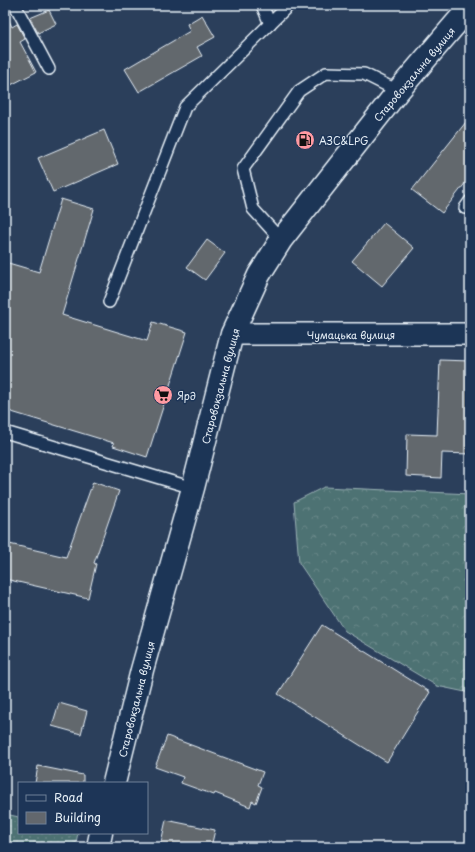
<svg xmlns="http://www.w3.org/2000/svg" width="475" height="852" font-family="'Playpen Sans',sans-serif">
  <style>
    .grass { fill: url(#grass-dots); stroke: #9bb2b6 }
    .forest { fill: url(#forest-crowns); stroke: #9bb2b6 }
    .building { fill: #62676d; stroke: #e8f1f8 }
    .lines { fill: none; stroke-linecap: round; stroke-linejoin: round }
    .service-casing { stroke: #e8f1f8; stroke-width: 14 }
    .minor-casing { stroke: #e8f1f8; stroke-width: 24 }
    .primary-casing { stroke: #e8f1f8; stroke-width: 25 }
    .service { stroke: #1d3557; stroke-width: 11 }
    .minor { stroke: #1d3557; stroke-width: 21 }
    .primary { stroke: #1d3557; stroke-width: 22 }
    .labels { text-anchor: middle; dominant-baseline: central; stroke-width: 3; stroke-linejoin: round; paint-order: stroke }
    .street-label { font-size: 10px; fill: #e8f1f8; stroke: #1d3557 }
    .poi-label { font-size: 10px; fill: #e8f1f8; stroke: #1d3557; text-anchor: start }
  </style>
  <defs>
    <pattern id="grass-dots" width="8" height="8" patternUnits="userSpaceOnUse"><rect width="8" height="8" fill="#4e7273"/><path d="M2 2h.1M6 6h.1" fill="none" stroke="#688788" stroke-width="1.8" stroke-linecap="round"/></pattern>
    <pattern id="forest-crowns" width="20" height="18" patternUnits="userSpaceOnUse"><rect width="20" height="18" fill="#4e7273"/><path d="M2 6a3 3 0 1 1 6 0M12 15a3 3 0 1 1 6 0" fill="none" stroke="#688788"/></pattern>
  </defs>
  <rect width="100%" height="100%" fill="#2b3f5b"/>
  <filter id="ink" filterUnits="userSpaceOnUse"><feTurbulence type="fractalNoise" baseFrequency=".025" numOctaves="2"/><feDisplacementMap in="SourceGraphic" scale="8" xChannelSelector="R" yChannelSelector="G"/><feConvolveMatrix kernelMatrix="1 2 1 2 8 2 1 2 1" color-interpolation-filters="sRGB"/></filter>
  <g filter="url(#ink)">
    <path class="grass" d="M 5,814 L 19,817 L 19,833 L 78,833 L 75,847 L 5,847 Z"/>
    <path class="forest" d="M 324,487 L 470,494 L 470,693 L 437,686 L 345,631 L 299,563 L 294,502 Z"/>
    <g class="building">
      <path d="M 49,10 L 56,24 L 38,33 L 30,18 Z"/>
      <path d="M 5,12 L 12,27 L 17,24 L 25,39 L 20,42 L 36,72 L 5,88 Z"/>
      <path d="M 202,15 L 215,37 L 197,47 L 202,56 L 139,92 L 125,69 L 190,31 L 187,24 Z"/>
      <path d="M 470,117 L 470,177 L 442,213 L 412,190 Z"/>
      <path d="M 104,130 L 118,164 L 53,192 L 38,158 Z"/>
      <path d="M 61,199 L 94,209 L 62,315 L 147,341 L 153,322 L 187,332 L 147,457 L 113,446 L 114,443 L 5,410 L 5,262 L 39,272 Z"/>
      <path d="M 384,223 L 414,248 L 382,286 L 352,261 Z"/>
      <path d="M 207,240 L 225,253 L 205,280 L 187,267 Z"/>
      <path d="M 440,360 L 470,361 L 470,454 L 442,453 L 441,478 L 406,476 L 407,434 L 437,435 Z"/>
      <path d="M 93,482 L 119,491 L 94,563 L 96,564 L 88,598 L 5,579 L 5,543 L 66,557 Z"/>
      <path d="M 322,625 L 430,692 L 387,762 L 278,694 Z"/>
      <path d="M 59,703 L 87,711 L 81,734 L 52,726 Z"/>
      <path d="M 167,736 L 263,772 L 258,785 L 262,787 L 256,803 L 252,801 L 250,807 L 215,793 L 214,795 L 181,783 L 183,777 L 155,767 Z"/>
      <path d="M 38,766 L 83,775 L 83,783 L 35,783 Z"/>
      <path d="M 166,820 L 215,830 L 211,847 L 160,847 Z"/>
    </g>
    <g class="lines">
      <g class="service-casing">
        <g id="service">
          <path d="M 15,5 L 49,69"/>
          <path d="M 262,5 L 270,24"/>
          <path d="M 465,208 L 470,201"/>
          <path d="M 281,240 L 253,209 L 243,169 L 299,91 L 326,73 L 364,74 L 398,91"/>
          <path d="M 109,302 L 185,107 L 289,5"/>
          <path d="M 5,432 L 193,488"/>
        </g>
      </g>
      <g class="minor-casing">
        <path id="minor" d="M 232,334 L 470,334"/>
      </g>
      <g class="primary-casing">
        <g id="primary">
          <path d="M 114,783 L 142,670 L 193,488 L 232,334 L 259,275 L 281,240 L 398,91 L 470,7"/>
          <path d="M 98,847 L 101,833"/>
        </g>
      </g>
      <use href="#service" class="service"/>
      <use href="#minor" class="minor"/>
      <use href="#primary" class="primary"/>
    </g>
  </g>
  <defs>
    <g id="fuel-disc" transform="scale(1)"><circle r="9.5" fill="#ff9aa2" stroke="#1d3557"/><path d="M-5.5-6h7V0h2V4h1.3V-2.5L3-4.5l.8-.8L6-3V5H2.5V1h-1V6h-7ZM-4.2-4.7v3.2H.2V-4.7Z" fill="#111"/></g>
    <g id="supermarket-disc" transform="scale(1)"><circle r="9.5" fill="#ff9aa2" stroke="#1d3557"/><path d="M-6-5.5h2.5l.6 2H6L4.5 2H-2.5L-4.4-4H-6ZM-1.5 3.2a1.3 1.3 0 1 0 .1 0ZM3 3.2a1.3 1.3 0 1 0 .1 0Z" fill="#111"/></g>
  </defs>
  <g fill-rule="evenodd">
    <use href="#fuel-disc" x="305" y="140"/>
    <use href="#supermarket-disc" x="163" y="395"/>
  </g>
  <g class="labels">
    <g class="street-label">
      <text transform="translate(414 74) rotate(-50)">Старовокзальна вулиця</text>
      <text x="351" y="334">Чумацька вулиця</text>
      <text transform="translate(220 386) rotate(-75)">Старовокзальна вулиця</text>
      <text transform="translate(136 699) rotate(-76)">Старовокзальна вулиця</text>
    </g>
    <g class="poi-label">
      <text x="319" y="140">АЗС&amp;LPG</text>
      <text x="177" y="395">Ярд</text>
    </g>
  </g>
  <rect width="475" height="852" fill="none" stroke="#1d3557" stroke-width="20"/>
  <rect x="10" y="10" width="455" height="832" fill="none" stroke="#e8f1f8" stroke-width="1.5" filter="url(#ink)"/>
  <rect x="18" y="782" width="130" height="52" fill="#1d3557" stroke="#6e8097"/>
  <rect x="26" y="795" width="20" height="6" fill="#1d3557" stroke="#6e8097"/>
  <text x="54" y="802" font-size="12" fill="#e8f1f8">Road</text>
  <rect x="26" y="812" width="20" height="12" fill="#62676d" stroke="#6e8097"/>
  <text x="54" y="822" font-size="12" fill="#e8f1f8">Building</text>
</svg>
